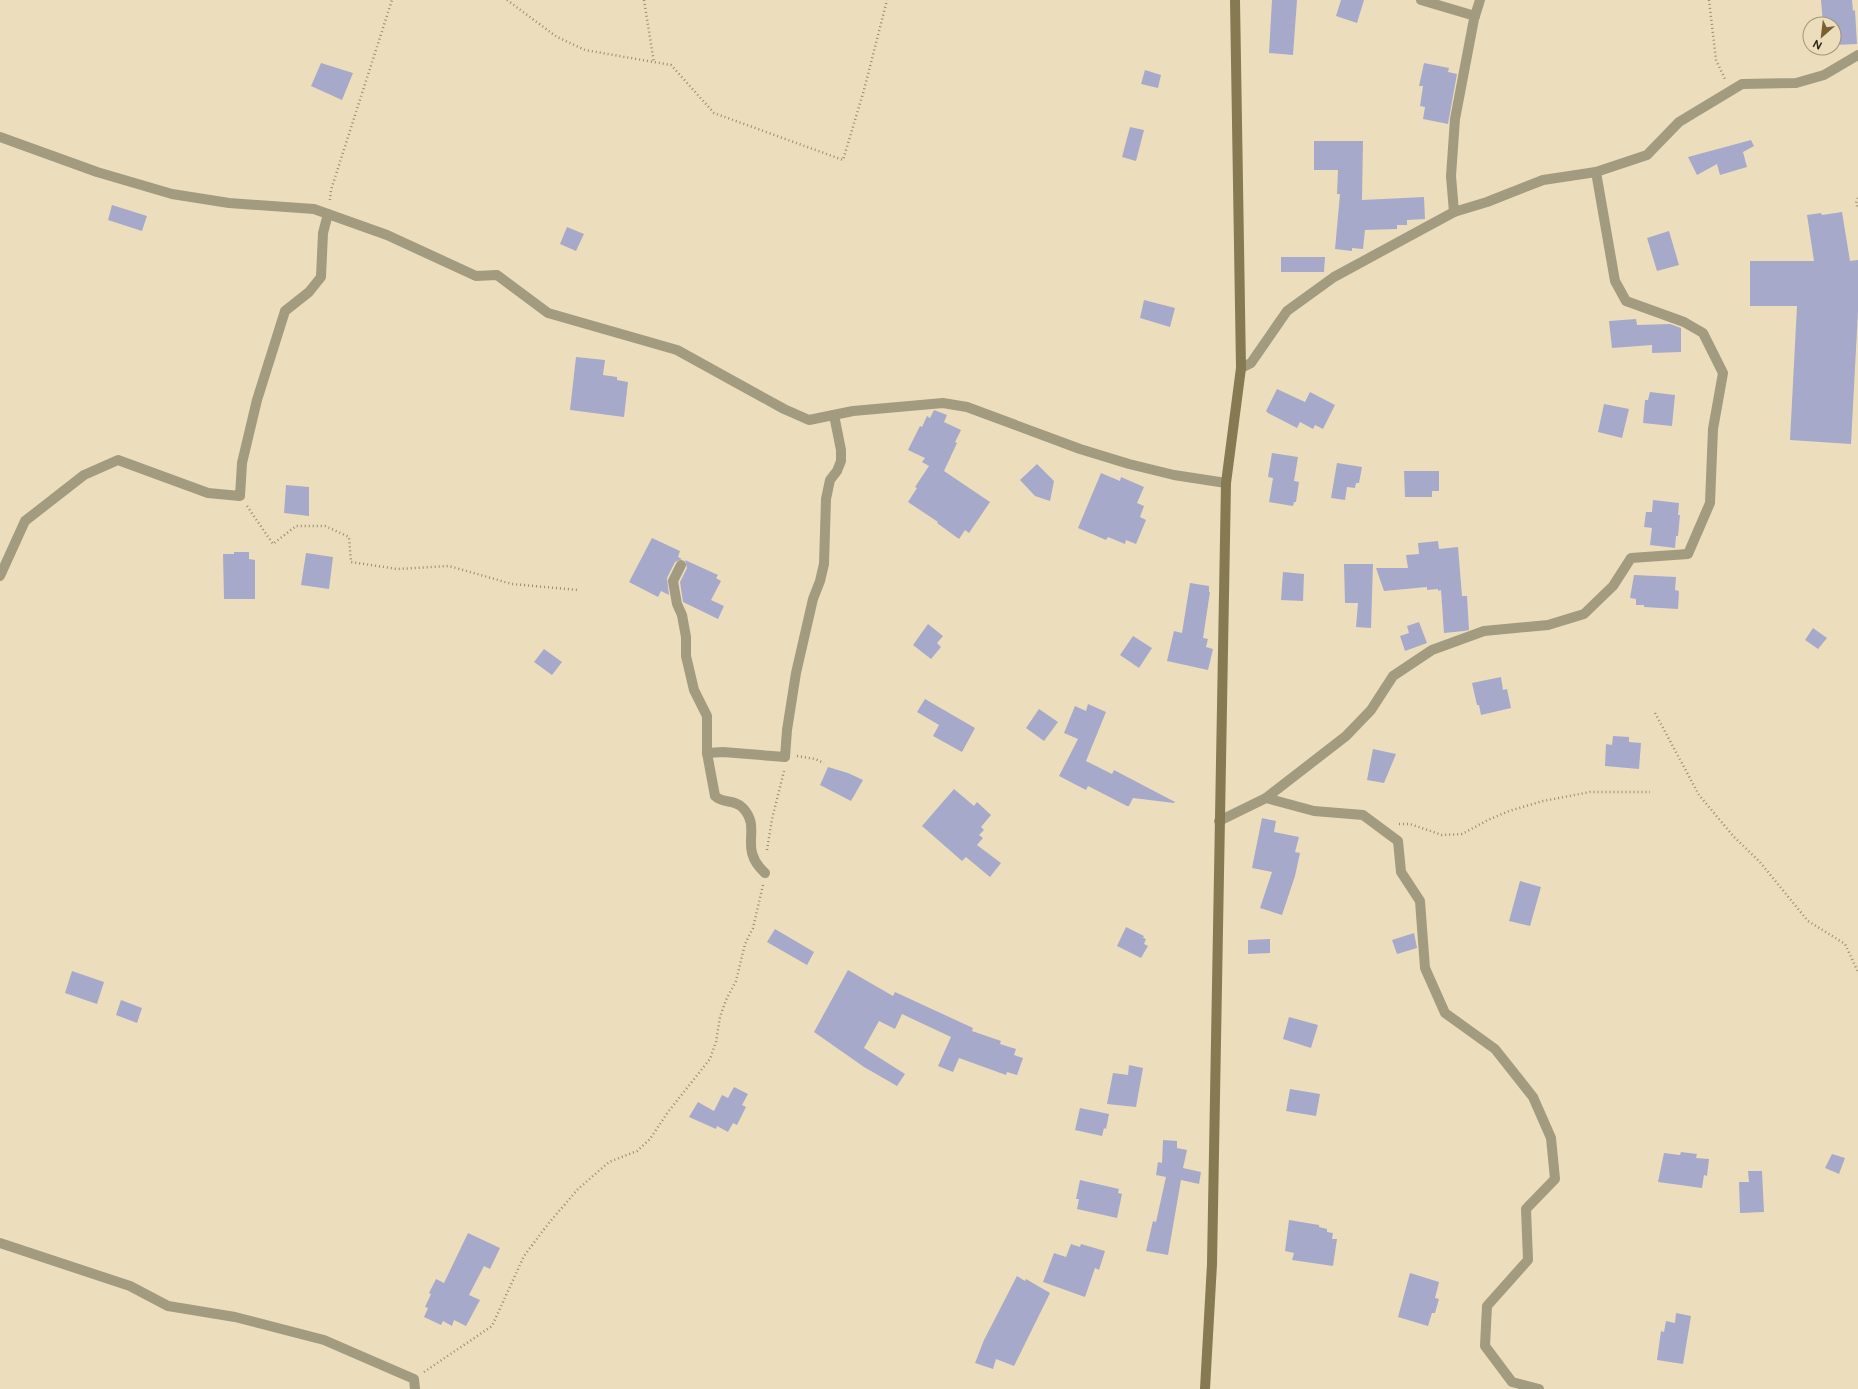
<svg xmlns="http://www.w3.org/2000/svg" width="1858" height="1389" font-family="Figtree,sans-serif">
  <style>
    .building { fill: #a7a9ca }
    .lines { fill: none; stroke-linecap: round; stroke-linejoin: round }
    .path { stroke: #978d74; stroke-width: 2.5; stroke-dasharray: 1 3; stroke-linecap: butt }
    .street { stroke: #a29b80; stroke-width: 10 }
    .secondary { stroke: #857a51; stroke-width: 10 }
  </style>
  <rect width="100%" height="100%" fill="#ecdebc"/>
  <g class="building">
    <path d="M 1272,0 L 1297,0 L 1293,55 L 1269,53 Z"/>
    <path d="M 1341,0 L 1364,0 L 1357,23 L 1336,16 Z"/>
    <path d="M 1821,0 L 1852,0 L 1853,11 L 1855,10 L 1857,44 L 1834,45 L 1834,24 L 1823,24 Z"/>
    <path d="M 321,63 L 353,73 L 342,100 L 311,86 Z"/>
    <path d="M 1424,63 L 1449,68 L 1448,72 L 1457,74 L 1448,124 L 1423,119 L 1425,107 L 1420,106 L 1423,86 L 1419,86 Z"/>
    <path d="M 1145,70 L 1161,75 L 1158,88 L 1141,84 Z"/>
    <path d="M 1130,127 L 1144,130 L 1136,161 L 1122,157 Z"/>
    <path d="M 1751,140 L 1754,146 L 1743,152 L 1747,167 L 1720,175 L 1717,164 L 1697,175 L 1688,157 Z"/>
    <path d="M 1314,141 L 1363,141 L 1362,200 L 1424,197 L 1425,219 L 1407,220 L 1407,225 L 1397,225 L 1397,229 L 1365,230 L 1363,249 L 1352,248 L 1352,251 L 1335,249 L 1340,194 L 1337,194 L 1338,170 L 1314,170 Z"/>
    <path d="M 112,205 L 147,216 L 142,231 L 108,220 Z"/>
    <path d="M 1842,212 L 1850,261 L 1858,260 L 1858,311 L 1851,444 L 1790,440 L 1797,306 L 1750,306 L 1750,261 L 1814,261 L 1807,215 L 1821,213 L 1822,215 Z"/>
    <path d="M 567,227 L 584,234 L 576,251 L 560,244 Z"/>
    <path d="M 1669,231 L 1679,265 L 1657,271 L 1647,238 Z"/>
    <path d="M 1281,257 L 1325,257 L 1324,272 L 1281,272 Z"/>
    <path d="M 1144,300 L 1175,308 L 1170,327 L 1140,318 Z"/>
    <path d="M 1636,319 L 1637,325 L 1670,324 L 1681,328 L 1681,352 L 1652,353 L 1652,345 L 1612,348 L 1609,321 Z"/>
    <path d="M 576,357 L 605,360 L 603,375 L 617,377 L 617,380 L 628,382 L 624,417 L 570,410 Z"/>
    <path d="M 1277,389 L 1305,402 L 1310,392 L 1335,405 L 1323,429 L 1315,425 L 1313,429 L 1300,422 L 1297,428 L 1268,413 L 1266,411 Z"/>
    <path d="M 1650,392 L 1675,395 L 1672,426 L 1643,423 L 1645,400 L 1648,400 Z"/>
    <path d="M 1604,404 L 1629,409 L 1622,438 L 1598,432 Z"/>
    <path d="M 934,410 L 947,415 L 944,422 L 961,430 L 955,442 L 957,443 L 944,471 L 990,502 L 969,533 L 965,530 L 959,539 L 937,523 L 938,522 L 908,502 L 917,488 L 915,487 L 929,466 L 922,462 L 925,458 L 908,450 L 920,426 L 922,427 L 927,416 L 930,418 Z"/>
    <path d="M 1272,453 L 1298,457 L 1294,481 L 1299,482 L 1296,502 L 1294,502 L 1293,506 L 1269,502 L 1273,478 L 1268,477 Z"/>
    <path d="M 1337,463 L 1362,467 L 1359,483 L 1356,483 L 1355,488 L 1347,487 L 1345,500 L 1331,498 Z"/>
    <path d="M 1037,464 L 1054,481 L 1050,501 L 1035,496 L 1020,480 Z"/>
    <path d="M 1404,471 L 1439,471 L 1439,491 L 1432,491 L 1432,497 L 1405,497 Z"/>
    <path d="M 1101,473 L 1120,481 L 1121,477 L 1144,487 L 1137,503 L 1144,506 L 1140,517 L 1146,520 L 1136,544 L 1126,540 L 1125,544 L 1108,537 L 1106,540 L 1078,528 Z"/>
    <path d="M 286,485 L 309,487 L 309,516 L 284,513 Z"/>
    <path d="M 1653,500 L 1679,503 L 1678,515 L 1680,515 L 1678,536 L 1676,536 L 1675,548 L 1650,545 L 1652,528 L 1644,527 L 1646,512 L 1652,512 Z"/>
    <path d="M 652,538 L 680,551 L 678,557 L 682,559 L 675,562 L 667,578 L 669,595 L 661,591 L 658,597 L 629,582 Z"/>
    <path d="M 1438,541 L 1439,549 L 1458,547 L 1462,596 L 1467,596 L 1469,630 L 1464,631 L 1444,633 L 1441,590 L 1438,591 L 1438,589 L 1427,590 L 1427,587 L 1384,591 L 1376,568 L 1408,568 L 1406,555 L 1419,554 L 1418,543 Z"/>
    <path d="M 234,552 L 249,552 L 249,559 L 255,560 L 255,599 L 224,599 L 223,554 L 234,554 Z"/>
    <path d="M 306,553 L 333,557 L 329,589 L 301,585 Z"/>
    <path d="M 685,560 L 718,575 L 716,578 L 721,581 L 711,600 L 724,606 L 718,619 L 683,602 L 680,582 L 687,568 Z"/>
    <path d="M 1344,564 L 1373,564 L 1371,628 L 1356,627 L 1358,603 L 1345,603 Z"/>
    <path d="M 1283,572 L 1304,574 L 1303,601 L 1281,600 Z"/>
    <path d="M 1634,575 L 1676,577 L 1675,590 L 1679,591 L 1678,609 L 1644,607 L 1644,605 L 1636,605 L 1636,599 L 1630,598 Z"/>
    <path d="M 1190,583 L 1209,586 L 1209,592 L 1210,592 L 1203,638 L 1208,639 L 1206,647 L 1213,649 L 1208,670 L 1167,661 L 1174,631 L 1182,633 Z"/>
    <path d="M 1419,622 L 1427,643 L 1405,651 L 1400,636 L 1409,633 L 1407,626 Z"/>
    <path d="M 928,624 L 943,636 L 937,643 L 941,647 L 931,659 L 913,645 Z"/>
    <path d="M 1813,628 L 1827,638 L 1818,649 L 1805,640 Z"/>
    <path d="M 1133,636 L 1152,648 L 1139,668 L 1120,655 Z"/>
    <path d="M 544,649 L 562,662 L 552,675 L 534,662 Z"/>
    <path d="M 1501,677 L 1503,690 L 1507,689 L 1511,708 L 1481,715 L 1479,705 L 1477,705 L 1472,683 Z"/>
    <path d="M 925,699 L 975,728 L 962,752 L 933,736 L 939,725 L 917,712 Z"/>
    <path d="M 1088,704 L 1106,712 L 1086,761 L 1112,774 L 1114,770 L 1175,802 L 1174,803 L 1133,798 L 1129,806 L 1127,806 L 1088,786 L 1086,790 L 1059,776 L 1078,739 L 1064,733 L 1075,706 L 1086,711 Z"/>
    <path d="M 1039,709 L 1058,722 L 1044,741 L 1026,728 Z"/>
    <path d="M 1613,736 L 1629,737 L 1629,742 L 1641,743 L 1639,769 L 1605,766 L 1606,744 L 1612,745 Z"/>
    <path d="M 1373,749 L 1396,754 L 1384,783 L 1367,780 Z"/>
    <path d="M 828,767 L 848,773 L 863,780 L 851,801 L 820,785 Z"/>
    <path d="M 954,789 L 974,806 L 977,802 L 991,815 L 981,827 L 984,830 L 979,835 L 983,838 L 977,845 L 1001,863 L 990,877 L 966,857 L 962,861 L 922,826 Z"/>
    <path d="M 1262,818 L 1276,821 L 1274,832 L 1299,837 L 1295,852 L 1300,853 L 1295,876 L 1282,915 L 1260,908 L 1272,872 L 1252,868 Z"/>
    <path d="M 1520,881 L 1541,887 L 1530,926 L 1509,921 Z"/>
    <path d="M 1126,927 L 1144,936 L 1143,938 L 1146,939 L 1144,944 L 1148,946 L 1141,958 L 1117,946 Z"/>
    <path d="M 775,929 L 814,952 L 807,965 L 767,942 Z"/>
    <path d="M 1414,933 L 1417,948 L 1397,954 L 1392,940 Z"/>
    <path d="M 1270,939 L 1270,953 L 1248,954 L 1248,940 Z"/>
    <path d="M 848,970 L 893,996 L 895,992 L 973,1028 L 972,1031 L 1001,1041 L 1000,1044 L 1016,1049 L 1014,1055 L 1023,1058 L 1017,1075 L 1007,1072 L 1006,1075 L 959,1058 L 953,1072 L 938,1066 L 951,1037 L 902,1014 L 895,1029 L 879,1021 L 864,1048 L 905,1074 L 897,1086 L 864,1067 L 814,1032 Z"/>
    <path d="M 72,971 L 104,982 L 97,1004 L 65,993 Z"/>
    <path d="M 121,1000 L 142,1008 L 137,1023 L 116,1015 Z"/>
    <path d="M 1289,1017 L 1318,1025 L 1311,1048 L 1283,1039 Z"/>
    <path d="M 1129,1065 L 1143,1068 L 1136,1107 L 1107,1104 L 1113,1073 L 1128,1075 Z"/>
    <path d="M 734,1087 L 748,1094 L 742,1105 L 746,1107 L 737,1125 L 733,1123 L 728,1132 L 717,1126 L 716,1129 L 689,1117 L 698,1102 L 714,1111 L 722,1095 L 728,1098 Z"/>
    <path d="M 1290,1089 L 1320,1094 L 1316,1116 L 1286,1111 Z"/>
    <path d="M 1080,1108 L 1109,1114 L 1106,1129 L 1104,1128 L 1102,1136 L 1075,1130 Z"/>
    <path d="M 1163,1140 L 1177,1141 L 1177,1148 L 1187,1150 L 1183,1168 L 1201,1172 L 1199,1184 L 1181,1180 L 1168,1255 L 1146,1251 L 1153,1221 L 1156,1222 L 1166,1177 L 1156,1175 L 1158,1162 L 1162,1163 Z"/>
    <path d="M 1681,1152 L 1697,1154 L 1696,1158 L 1709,1159 L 1707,1176 L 1704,1175 L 1702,1188 L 1658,1182 L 1664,1153 L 1680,1155 Z"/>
    <path d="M 1832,1154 L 1845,1158 L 1839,1174 L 1825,1168 Z"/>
    <path d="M 1748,1171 L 1762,1171 L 1764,1212 L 1740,1213 L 1739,1182 L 1749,1182 Z"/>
    <path d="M 1080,1180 L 1119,1189 L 1118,1193 L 1122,1194 L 1117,1218 L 1077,1209 L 1079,1199 L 1076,1199 Z"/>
    <path d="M 1289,1220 L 1319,1225 L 1319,1227 L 1327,1229 L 1327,1232 L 1333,1233 L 1332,1239 L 1337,1239 L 1333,1266 L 1292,1260 L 1294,1253 L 1285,1251 Z"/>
    <path d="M 468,1233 L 500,1248 L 490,1269 L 484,1266 L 469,1295 L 480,1300 L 466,1326 L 454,1320 L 452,1326 L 443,1321 L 441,1325 L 424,1317 L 428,1308 L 425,1307 L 431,1294 L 429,1293 L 436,1279 L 444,1283 Z"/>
    <path d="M 1071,1244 L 1080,1247 L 1081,1244 L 1105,1251 L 1099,1270 L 1095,1268 L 1085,1297 L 1043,1282 L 1054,1253 L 1066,1257 Z"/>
    <path d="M 1410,1273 L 1439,1282 L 1435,1298 L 1439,1299 L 1435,1313 L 1432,1313 L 1428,1326 L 1398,1317 Z"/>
    <path d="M 1017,1276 L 1025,1281 L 1026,1279 L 1050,1293 L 1014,1366 L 996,1359 L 993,1369 L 975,1363 L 984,1340 Z"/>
    <path d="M 1676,1313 L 1691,1316 L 1683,1364 L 1657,1360 L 1661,1331 L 1664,1332 L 1666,1321 L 1675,1323 Z"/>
  </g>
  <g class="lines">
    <g class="path">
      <path d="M 507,0 L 557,37 L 585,50 L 671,65 L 714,113 L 843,160 L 864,90 L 887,0"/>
      <path d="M 644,0 L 654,63"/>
      <path d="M 1709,0 L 1716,60 L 1725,79"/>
      <path d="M 1858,198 L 1856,203 L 1858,209"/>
      <path d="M 330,200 L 331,190 L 392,0"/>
      <path d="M 247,506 L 273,544 L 296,526 L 325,526 L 349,537 L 351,562 L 397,569 L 449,566 L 512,584 L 578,590"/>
      <path d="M 1655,713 L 1699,795 L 1734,837 L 1759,861 L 1808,921 L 1845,944 L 1858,972"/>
      <path d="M 797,756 L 815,759 L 824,763"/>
      <path d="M 1399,824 L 1410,824 L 1442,835 L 1462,834 L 1488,820 L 1509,811 L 1543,801 L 1590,792 L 1650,792"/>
      <path d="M 767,850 L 772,819 L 784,771"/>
      <path d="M 424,1372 L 492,1326 L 524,1256 L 548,1224 L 578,1189 L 609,1162 L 637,1151 L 650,1139 L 668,1112 L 710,1059 L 716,1042 L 720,1017 L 726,1000 L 736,981 L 745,944 L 753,928 L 763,885"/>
    </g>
    <g class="street">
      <path d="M 1421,0 L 1475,16"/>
      <path d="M 0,137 L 97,172 L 172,194 L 229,203 L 314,209 L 387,235 L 476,276 L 497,275 L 548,313 L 677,350 L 784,409 L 809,420 L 853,411 L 943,403 L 967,407 L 1080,449 L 1129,464 L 1174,475 L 1226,483"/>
      <path d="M 1454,212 L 1451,176 L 1455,119 L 1474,19 L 1480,0"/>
      <path d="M 1241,368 L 1251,363 L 1287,311 L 1334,277 L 1454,212 L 1487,202 L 1543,180 L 1596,172 L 1647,155 L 1679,122 L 1742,84 L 1796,83 L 1824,75 L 1858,55"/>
      <path d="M 681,565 L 673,581 L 674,587 L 677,604 L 682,615 L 686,637 L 686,656 L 694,690 L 707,716 L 707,753 L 715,796 C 723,804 735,799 743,808 C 763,830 737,847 765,873"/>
      <path d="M 0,576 L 25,521 L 84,475 L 118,460 L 208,493 L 240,496 L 242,463 L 257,400 L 285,311 L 309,292 L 321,277 L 323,233 L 328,214"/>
      <path d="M 707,753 L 723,752 L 785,757 L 787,730 L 796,673 L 813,599 L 820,581 L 824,564 L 826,499 L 830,480 L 837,471 L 841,461 L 841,450 L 834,415"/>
      <path d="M 1266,798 L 1314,811 L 1363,815 L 1398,841 L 1401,872 L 1420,901 L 1425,968 L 1445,1013 L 1495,1049 L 1533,1097 L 1551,1138 L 1555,1179 L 1526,1209 L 1528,1260 L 1487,1306 L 1485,1346 L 1512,1382 L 1539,1389"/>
      <path d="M 1219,821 L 1266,798 L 1346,736 L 1371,710 L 1393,676 L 1432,650 L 1484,631 L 1548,625 L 1584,614 L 1613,586 L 1631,558 L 1688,554 L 1710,503 L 1713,429 L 1723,373 L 1703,333 L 1684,322 L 1626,301 L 1615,281 L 1596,172"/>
      <path d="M 0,1243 L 130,1286 L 168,1306 L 235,1317 L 324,1340 L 414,1379 L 415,1389"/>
    </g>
    <path class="secondary" d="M 1205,1389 L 1212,1264 L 1226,483 L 1241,368 L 1235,0"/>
  </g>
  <g transform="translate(1822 36) rotate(208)"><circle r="19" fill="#ecdebc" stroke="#9f957b"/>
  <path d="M0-3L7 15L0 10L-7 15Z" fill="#786030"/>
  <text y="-6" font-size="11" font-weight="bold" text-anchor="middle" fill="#2c271a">N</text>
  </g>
</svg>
